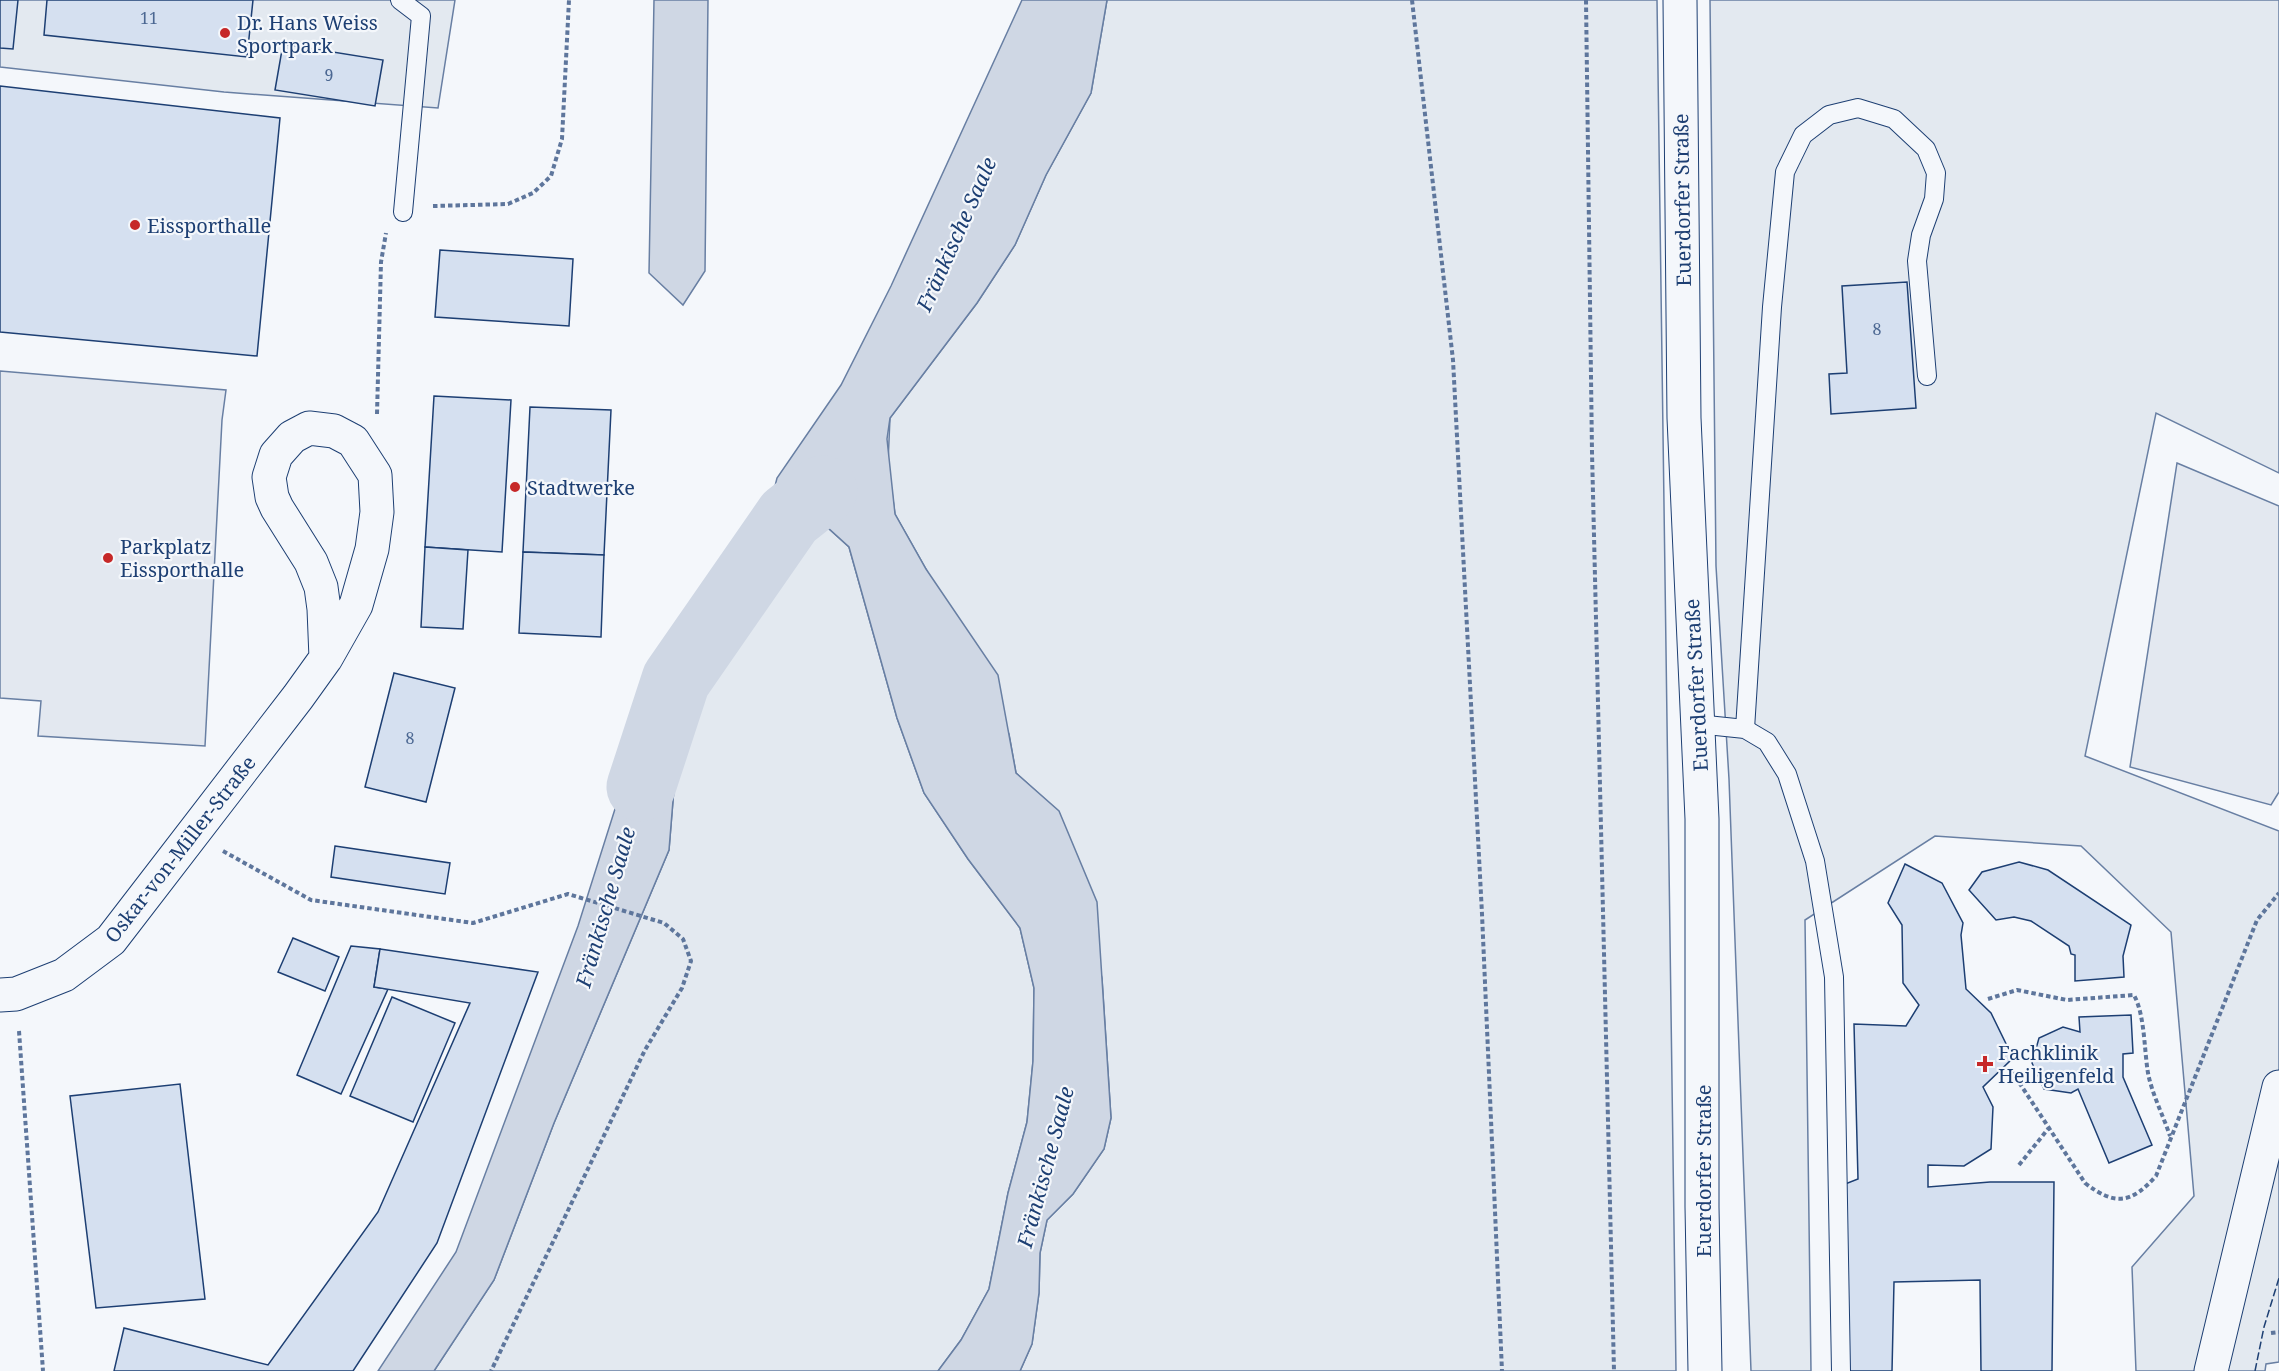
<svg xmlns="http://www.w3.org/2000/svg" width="2279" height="1371" font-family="'Noto Serif',serif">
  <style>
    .green { fill: #e3e9f0; stroke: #687fa3; stroke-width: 1.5 }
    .parking { fill: #e3e8f0; stroke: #687fa3; stroke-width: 1.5 }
    .water { fill: #cfd7e4; stroke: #687fa3; stroke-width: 1.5 }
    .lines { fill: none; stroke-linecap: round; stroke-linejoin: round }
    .river { stroke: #cfd7e4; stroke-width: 69 }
    .building { fill: #d5e0f0; stroke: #1d3f73; stroke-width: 1.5 }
    .lane-casing { stroke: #1d3f73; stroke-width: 20 }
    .street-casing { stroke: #1d3f73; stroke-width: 35 }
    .primary-casing { stroke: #1d3f73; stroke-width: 35 }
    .path { stroke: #5e769c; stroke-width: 4; stroke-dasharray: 4.5 3; stroke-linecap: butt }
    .lane { stroke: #f4f7fb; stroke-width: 18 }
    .street { stroke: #f4f7fb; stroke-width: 33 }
    .primary { stroke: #f4f7fb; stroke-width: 33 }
    .fence { stroke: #1d3f73; stroke-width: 1.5; stroke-dasharray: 8 3; stroke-linecap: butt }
    .poi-dot { fill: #c62828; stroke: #f4f7fb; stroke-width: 2 }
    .labels { text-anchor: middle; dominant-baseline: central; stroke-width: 4.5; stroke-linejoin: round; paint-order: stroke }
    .number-label { font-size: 16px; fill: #4b6792 }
    .poi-label { font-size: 20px; fill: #1d3f73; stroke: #f4f7fb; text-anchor: start }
    .street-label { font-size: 20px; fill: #1d3f73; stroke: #f4f7fb }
    .water-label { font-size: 21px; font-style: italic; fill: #1d3f73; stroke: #f4f7fb }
  </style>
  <rect width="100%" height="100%" fill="#f4f7fb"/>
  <g class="green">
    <path d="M 0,0 L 455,0 L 438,108 L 224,92 L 0,67 Z"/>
    <path d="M 1107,0 L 1657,0 L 1676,1371 L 1020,1371 L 1032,1344 L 1039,1293 L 1040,1253 L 1047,1220 L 1073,1194 L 1104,1149 L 1111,1118 L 1102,978 L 1059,812 L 1016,773 L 1009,734 L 926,569 L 895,514 L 888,463 L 890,418 L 977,303 L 1015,245 L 1046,175 L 1091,93 Z"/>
    <path d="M 1710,0 L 2279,0 L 2279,473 L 2156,413 L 2085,756 L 2279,831 L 2279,1362 L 2266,1364 L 2265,1371 L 2136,1371 L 2132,1267 L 2194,1196 L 2171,932 L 2081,846 L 1935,836 L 1805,920 L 1811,1371 L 1751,1371 L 1729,779 L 1716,566 Z"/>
    <path d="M 817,518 L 849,547 L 897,718 L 924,793 L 968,859 L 1020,928 L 1034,988 L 1033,1061 L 1027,1122 L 1008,1193 L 989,1289 L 961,1340 L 938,1371 L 434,1371 L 494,1280 L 554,1123 L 669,850 L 681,702 Z"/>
  </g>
  <g class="parking">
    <path d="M 0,371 L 226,390 L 222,420 L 205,746 L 38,736 L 41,701 L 0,698 Z"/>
    <path d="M 2177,463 L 2279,506 L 2279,792 L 2271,805 L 2130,767 Z"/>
  </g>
  <g class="water">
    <path d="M 654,0 L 708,0 L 705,271 L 683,305 L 649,273 Z"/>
    <path d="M 1022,0 L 1107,0 L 1091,93 L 1046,175 L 1015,245 L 977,303 L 890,418 L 887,439 L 895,514 L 926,569 L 998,675 L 1016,773 L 1059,811 L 1097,902 L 1111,1118 L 1104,1149 L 1073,1194 L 1047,1220 L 1040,1253 L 1039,1293 L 1032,1344 L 1020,1371 L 938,1371 L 961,1340 L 989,1289 L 1008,1193 L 1027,1122 L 1033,1061 L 1034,988 L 1020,928 L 968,859 L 924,793 L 897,718 L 849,547 L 817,518 L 756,562 L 777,478 L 841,385 L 891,286 Z"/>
    <path d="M 652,692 L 681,702 L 669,850 L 554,1123 L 494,1280 L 434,1371 L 378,1371 L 456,1252 L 578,926 Z"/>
  </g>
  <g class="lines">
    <path class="river" d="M 641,787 L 676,680 L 789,517 L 823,490"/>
  </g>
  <g class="building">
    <path d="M 0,0 L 18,0 L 13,49 L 0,48 Z"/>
    <path d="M 47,0 L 253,0 L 247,57 L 44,35 Z"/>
    <path d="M 283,44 L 383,60 L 375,106 L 275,90 Z"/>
    <path d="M 0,86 L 280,118 L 257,356 L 0,332 Z"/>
    <path d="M 440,250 L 573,259 L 569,326 L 435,317 Z"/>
    <path d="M 1907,282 L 1916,408 L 1831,414 L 1829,374 L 1847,373 L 1842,286 Z"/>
    <path d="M 434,396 L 511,400 L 502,552 L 425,547 Z"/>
    <path d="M 530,407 L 611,410 L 604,555 L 523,552 Z"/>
    <path d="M 425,547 L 468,550 L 463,629 L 421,627 Z"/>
    <path d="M 523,552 L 604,555 L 601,637 L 519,633 Z"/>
    <path d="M 394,673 L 455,688 L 426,802 L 365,787 Z"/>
    <path d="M 335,846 L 450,863 L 445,894 L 331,877 Z"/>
    <path d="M 2019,862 L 2048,870 L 2131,925 L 2123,956 L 2124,977 L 2075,981 L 2075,955 L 2071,954 L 2069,946 L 2031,921 L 2014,917 L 1996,920 L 1969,890 L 1982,872 Z"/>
    <path d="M 1905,864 L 1942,883 L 1963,923 L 1961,935 L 1966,989 L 1991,1013 L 2013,1058 L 1983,1087 L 1993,1107 L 1991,1149 L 1964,1166 L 1928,1165 L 1928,1187 L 1990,1182 L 2054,1182 L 2052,1371 L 1981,1371 L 1980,1280 L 1894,1282 L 1892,1371 L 1843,1371 L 1840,1186 L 1858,1179 L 1854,1024 L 1906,1026 L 1919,1005 L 1903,983 L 1902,925 L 1888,903 Z"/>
    <path d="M 293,938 L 339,957 L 325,991 L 278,972 Z"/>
    <path d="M 351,946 L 380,949 L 374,987 L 388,989 L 341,1094 L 297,1075 Z"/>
    <path d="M 380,949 L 538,972 L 437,1243 L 353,1371 L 114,1371 L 124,1328 L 268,1365 L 378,1212 L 470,1003 L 374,987 Z"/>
    <path d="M 392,997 L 455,1023 L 413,1122 L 350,1096 Z"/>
    <path d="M 2131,1015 L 2133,1053 L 2123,1054 L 2123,1077 L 2152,1145 L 2109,1163 L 2078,1089 L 2071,1093 L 2044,1089 L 2032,1063 L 2039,1038 L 2063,1027 L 2080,1032 L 2079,1017 Z"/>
    <path d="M 180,1084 L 205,1299 L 96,1308 L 70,1096 Z"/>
  </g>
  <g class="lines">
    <g class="lane-casing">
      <g id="lane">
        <path d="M 400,0 L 421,16 L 403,212"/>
        <path d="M 1697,724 L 1745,729 L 1767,742 L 1787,774 L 1815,861 L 1834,977 L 1841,1371"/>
        <path d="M 1745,729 L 1772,307 L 1785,172 L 1803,135 L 1829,115 L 1858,108 L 1894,119 L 1926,149 L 1936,173 L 1934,199 L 1921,235 L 1917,261 L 1927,376"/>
      </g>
    </g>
    <g class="street-casing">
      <g id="street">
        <path d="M 0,995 L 16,994 L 64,975 L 111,940 L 298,697 L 326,658 L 356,605 L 372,549 L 377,512 L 375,475 L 353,441 L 334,431 L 309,428 L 292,437 L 276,455 L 269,477 L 272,497 L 277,508 L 311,562 L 321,587 L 324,609 L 326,658"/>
        <path d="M 2211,1371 L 2279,1087"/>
      </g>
    </g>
    <g class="primary-casing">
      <path id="primary" d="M 1680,0 L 1684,418 L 1702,819 L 1702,1207 L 1705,1371"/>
    </g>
    <g class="path">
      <path d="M 1412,0 L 1453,360 L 1482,914 L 1502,1371"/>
      <path d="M 1586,0 L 1592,452 L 1614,1371"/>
      <path d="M 433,206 L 508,204 L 533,193 L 551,176 L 562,139 L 569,0"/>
      <path d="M 377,414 L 381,262 L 386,233"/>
      <path d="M 223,851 L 311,900 L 473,923 L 568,894 L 664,923 L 683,939 L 691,961 L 682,988 L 645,1050 L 491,1371"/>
      <path d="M 1988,999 L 2017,990 L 2067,1000 L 2134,995 C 2145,1016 2144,1049 2148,1073 C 2152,1094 2163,1115 2170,1136"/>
      <path d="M 19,1031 L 43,1371"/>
      <path d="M 2011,1070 L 2085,1183 C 2115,1206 2131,1204 2156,1176 L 2257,920 L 2279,893"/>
      <path d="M 2019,1165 L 2048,1129"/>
      <path d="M 2271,1333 L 2279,1332"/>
    </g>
    <use href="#lane" class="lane"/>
    <use href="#street" class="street"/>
    <use href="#primary" class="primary"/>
    <path class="fence" d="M 2255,1371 L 2264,1327 L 2279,1278"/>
  </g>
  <g class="poi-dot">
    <circle cx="225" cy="33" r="6"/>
    <circle cx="135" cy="225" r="6"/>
    <circle cx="515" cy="487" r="6"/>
    <circle cx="108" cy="558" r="6"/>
    <path d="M1982 1055h6v6h6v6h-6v6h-6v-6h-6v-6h6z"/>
  </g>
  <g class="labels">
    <g class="number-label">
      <text x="149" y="18">11</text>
      <text x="329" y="75">9</text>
      <text x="1877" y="329">8</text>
      <text x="410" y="738">8</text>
    </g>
    <g class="poi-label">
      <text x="237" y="22">Dr. Hans Weiss<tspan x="237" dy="23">Sportpark</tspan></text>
      <text x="147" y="225">Eissporthalle</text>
      <text x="527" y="487">Stadtwerke</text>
      <text x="120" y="546">Parkplatz<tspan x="120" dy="23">Eissporthalle</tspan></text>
      <text x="1998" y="1052">Fachklinik<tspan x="1998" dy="23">Heiligenfeld</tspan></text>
    </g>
    <g class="street-label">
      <text transform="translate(1682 200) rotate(-91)">Euerdorfer Straße</text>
      <text transform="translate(1696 685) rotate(-93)">Euerdorfer Straße</text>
      <text transform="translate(180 849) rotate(-52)">Oskar-von-Miller-Straße</text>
      <text transform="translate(1703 1171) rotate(-90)">Euerdorfer Straße</text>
    </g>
    <g class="water-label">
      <text transform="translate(956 234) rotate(-66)">Fränkische Saale</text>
      <text transform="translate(605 907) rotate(-74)">Fränkische Saale</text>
      <text transform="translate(1045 1167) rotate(-75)">Fränkische Saale</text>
    </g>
  </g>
</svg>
